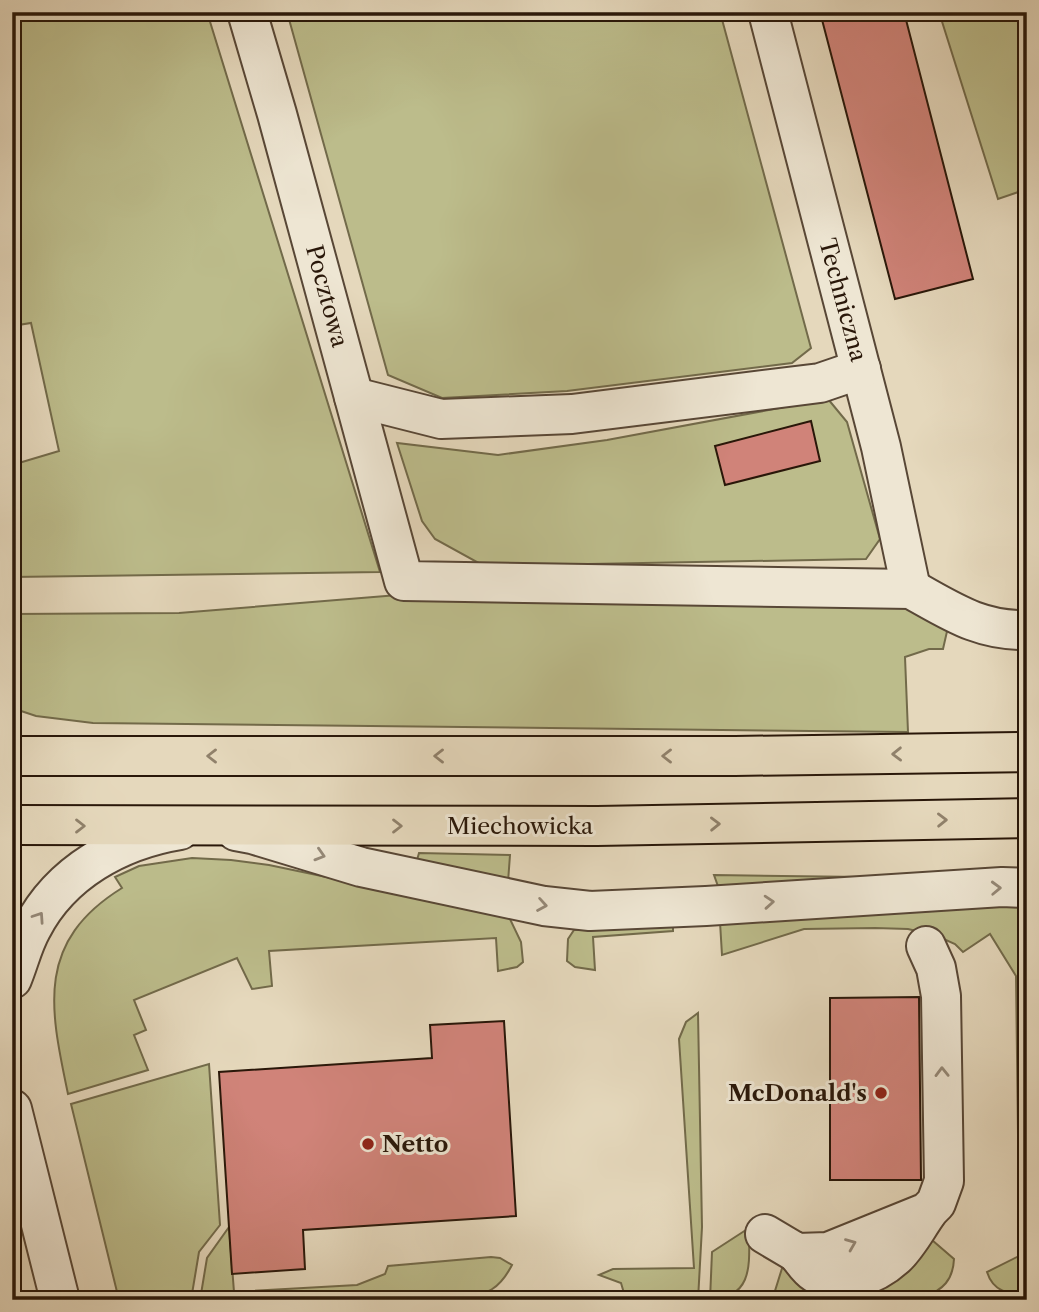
<svg xmlns="http://www.w3.org/2000/svg" width="1039" height="1312" font-family="'Libre Caslon Text',serif">
  <style>
    .green { fill: #bcbc8b; stroke: #726a4a; stroke-width: 2 }
    .building { fill: #d08379; stroke: #291709; stroke-width: 2 }
    .lines { fill: none; stroke-linecap: round; stroke-linejoin: round }
    .minor-casing { stroke: #584736; stroke-width: 42 }
    .major-casing { stroke: #291709; stroke-width: 42 }
    .minor { stroke: #eee6d3; stroke-width: 38 }
    .major { stroke: #e5d8bc; stroke-width: 38 }
    .oneway { stroke: #90816b }
    .oneway2 { stroke: #958978 }
    .poi-dot { fill: #8f2418; stroke: #eee6d3; stroke-width: 2.5 }
    .labels { text-anchor: middle; dominant-baseline: central; stroke-width: 6; stroke-linejoin: round; paint-order: stroke }
    .street-label { font-size: 23px; fill: #291709; stroke: #eee6d3 }
    .poi-label { font-size: 23px; font-weight: bold; fill: #291709; stroke: #eee6d3; text-anchor: end }
  </style>
  <rect width="100%" height="100%" fill="#e5d8bc"/>
  <filter id="stains"><feTurbulence type="fractalNoise" baseFrequency=".00286" numOctaves="4"/><feColorMatrix values="0 0 0 0 .2 0 0 0 0 .09 0 0 0 0 .02 0 0 0 .5 -.17"/></filter>
  <radialGradient id="worn" r=".72"><stop offset=".6" stop-color="#630" stop-opacity="0"/><stop offset="1" stop-color="#630" stop-opacity=".3"/></radialGradient>
  <g class="green">
    <path d="M 12,12 L 207,12 L 380,572 L 12,577 L 12,465 L 59,451 L 31,323 L 12,326 Z"/>
    <path d="M 287,12 L 720,12 L 811,348 L 792,363 L 567,391 L 442,398 L 388,375 Z"/>
    <path d="M 939,12 L 1027,12 L 1027,189 L 998,199 Z"/>
    <path d="M 828,399 L 847,422 L 880,539 L 866,559 L 484,566 L 435,539 L 422,521 L 397,443 L 498,455 L 607,440 Z"/>
    <path d="M 398,595 L 898,600 L 948,627 L 943,649 L 929,649 L 905,657 L 908,732 L 93,723 L 36,716 L 12,708 L 12,614 L 179,613 Z"/>
    <path d="M 419,853 L 510,855 L 508,882 L 417,860 Z"/>
    <path d="M 192,858 L 231,860 L 269,865 L 508,915 L 521,942 L 523,962 L 517,967 L 498,971 L 496,938 L 269,951 L 272,986 L 252,989 L 237,958 L 134,1000 L 146,1030 L 134,1035 L 148,1070 L 68,1094 C 50,1008 35,942 122,888 L 115,877 L 139,866 Z"/>
    <path d="M 714,875 L 865,877 L 719,889 Z"/>
    <path d="M 1001,903 L 1027,906 L 1027,1134 L 1018,1134 L 1016,976 L 990,934 L 963,952 L 955,944 L 937,936 L 908,929 L 875,928 L 804,929 L 722,955 L 720,922 Z"/>
    <path d="M 673,924 L 673,931 L 593,937 L 595,970 L 575,967 L 567,961 L 568,939 L 574,930 Z"/>
    <path d="M 698,1013 L 702,1227 L 698,1300 L 626,1300 L 621,1283 L 599,1275 L 613,1269 L 694,1268 L 679,1039 L 686,1022 Z"/>
    <path d="M 209,1064 L 220,1225 L 199,1252 L 191,1300 L 119,1300 L 71,1104 Z"/>
    <path d="M 229,1227 L 234,1292 L 357,1285 L 385,1274 L 388,1266 L 491,1257 L 500,1258 L 512,1265 C 499,1290 488,1293 462,1300 L 200,1300 L 207,1258 Z"/>
    <path d="M 749,1228 C 749,1262 755,1297 710,1300 L 712,1252 Z"/>
    <path d="M 925,1234 L 954,1259 C 953,1280 943,1290 924,1297 L 775,1300 L 774,1294 L 784,1262 Z"/>
    <path d="M 1027,1252 L 1027,1294 C 1008,1295 993,1291 987,1272 Z"/>
  </g>
  <g class="building">
    <path d="M 820,12 L 904,12 L 973,279 L 895,299 Z"/>
    <path d="M 811,421 L 820,461 L 725,485 L 715,446 Z"/>
    <path d="M 919,997 L 921,1180 L 830,1180 L 830,998 Z"/>
    <path d="M 504,1021 L 516,1216 L 303,1230 L 305,1269 L 232,1274 L 219,1072 L 432,1058 L 430,1025 Z"/>
  </g>
  <g class="lines">
    <g class="minor-casing">
      <g id="minor">
        <path d="M 247,12 L 277,114 L 404,581 L 911,589 C 951,611 979,631 1027,630"/>
        <path d="M 768,12 L 881,447 L 911,589"/>
        <path d="M 354,397 L 441,419 L 572,414 L 820,383 L 861,369"/>
        <path d="M 236,831 L 252,834 L 361,867 L 544,906 L 590,911 L 706,906 L 1002,887 L 1027,888"/>
        <path d="M 12,979 C 19,962 23,944 32,928 C 61,872 119,840 180,830"/>
        <path d="M 12,1109 L 60,1300"/>
        <path d="M 765,1234 L 797,1253 L 828,1252 L 927,1212 L 936,1203 L 944,1181 L 941,996 L 936,968 L 926,946"/>
        <path d="M 797,1253 C 802,1259 808,1269 815,1273 C 840,1290 875,1275 895,1257 C 908,1245 917,1227 927,1213"/>
      </g>
    </g>
    <g class="major-casing">
      <g id="major">
        <path d="M 12,756 L 735,756 L 1027,752"/>
        <path d="M 12,825 L 597,826 L 1027,818"/>
      </g>
    </g>
    <use href="#minor" class="minor"/>
    <use href="#major" class="major"/>
  </g>
  <defs><path id="oneway-chevron" d="M-2-3.5L2.5 0L-2 3.5" fill="none" stroke-width="1.6" stroke-linecap="round" stroke-linejoin="round" transform="scale(1.75)"/></defs>
  <g class="oneway">
    <use href="#oneway-chevron" transform="translate(897 754) rotate(179)"/>
    <use href="#oneway-chevron" transform="translate(212 756) rotate(-180)"/>
    <use href="#oneway-chevron" transform="translate(439 756) rotate(-180)"/>
    <use href="#oneway-chevron" transform="translate(667 756) rotate(-180)"/>
    <use href="#oneway-chevron" transform="translate(942 820) rotate(-1)"/>
    <use href="#oneway-chevron" transform="translate(715 824) rotate(-1)"/>
    <use href="#oneway-chevron" transform="translate(80 826)"/>
    <use href="#oneway-chevron" transform="translate(397 826)"/>
  </g>
  <g class="oneway2">
    <use href="#oneway-chevron" transform="translate(320 855) rotate(17)"/>
    <use href="#oneway-chevron" transform="translate(996 888) rotate(-2)"/>
    <use href="#oneway-chevron" transform="translate(769 902) rotate(-4)"/>
    <use href="#oneway-chevron" transform="translate(542 905) rotate(10)"/>
    <use href="#oneway-chevron" transform="translate(39 917) rotate(-56)"/>
    <use href="#oneway-chevron" transform="translate(942 1072) rotate(-91)"/>
    <use href="#oneway-chevron" transform="translate(851 1244) rotate(-22)"/>
  </g>
  <g class="poi-dot">
    <circle cx="881" cy="1093" r="7"/>
    <circle cx="368" cy="1144" r="7"/>
  </g>
  <g class="labels">
    <g class="street-label">
      <text transform="translate(327 296) rotate(75)">Pocztowa</text>
      <text transform="translate(843 300) rotate(75)">Techniczna</text>
      <text x="520" y="826">Miechowicka</text>
    </g>
    <g class="poi-label">
      <text x="867" y="1093">McDonald's</text>
      <text x="382" y="1144" text-anchor="start">Netto</text>
    </g>
  </g>
  <rect width="1039" height="1312" fill="none" stroke="#e5d8bc" stroke-width="42"/>
  <rect x="14" y="14" width="1011" height="1284" fill="none" stroke="#291709" stroke-width="3.5"/>
  <rect x="21" y="21" width="997" height="1270" fill="none" stroke="#291709" stroke-width="2"/>
  <rect width="100%" height="100%" filter="url(#stains)"/>
  <rect width="100%" height="100%" fill="url(#worn)"/>
</svg>
